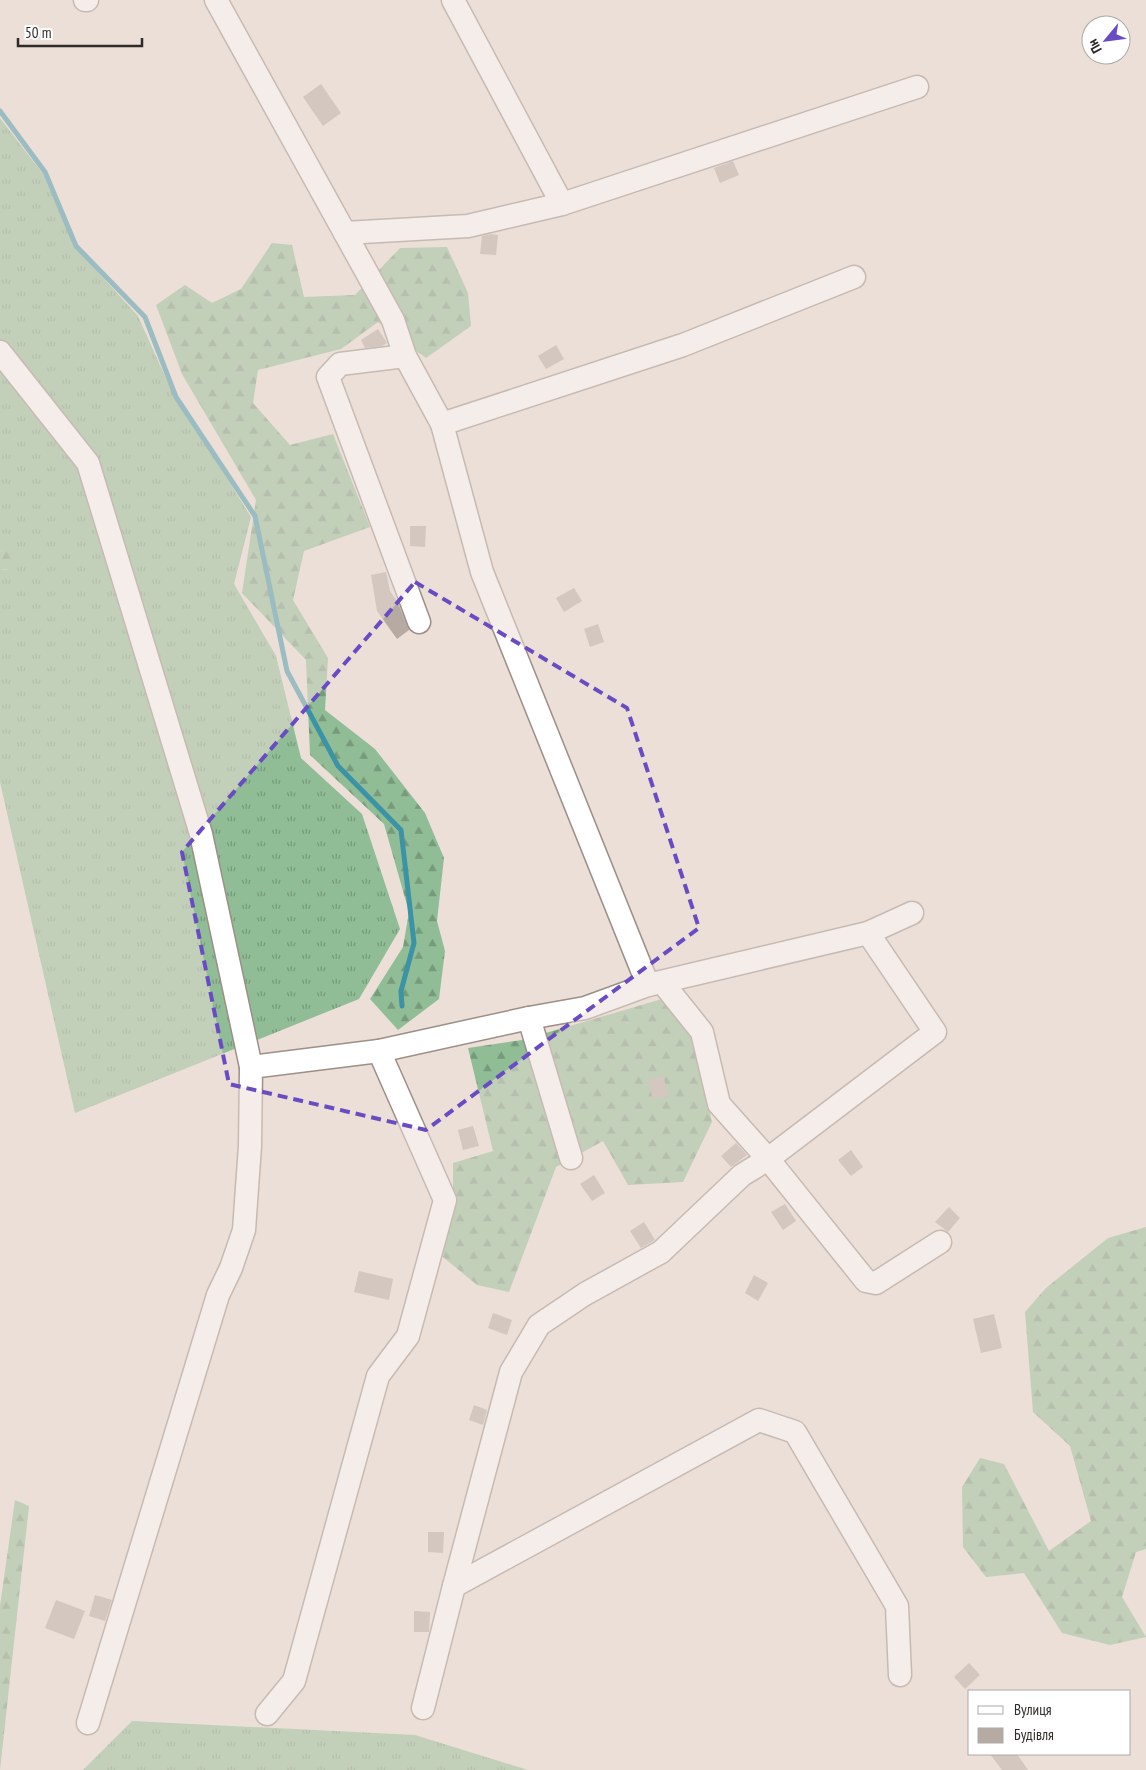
<svg xmlns="http://www.w3.org/2000/svg" width="1146" height="1770" font-family="'PT Sans Narrow',sans-serif">
  <style>
    .grass { fill: url(#grass-tufts) }
    .forest { fill: url(#forest-firs) }
    .lines { fill: none; stroke-linecap: round; stroke-linejoin: round }
    .stream { stroke: #3b93a5; stroke-width: 5 }
    .building { fill: #b6aaa3 }
    .minor-casing { stroke: #9b8f88; stroke-width: 25 }
    .minor { stroke: #fff; stroke-width: 22 }
    .marked { fill: none; stroke: #694bc4; stroke-width: 4; stroke-dasharray: 10 6; stroke-linejoin: round }
  </style>
  <defs>
    <pattern id="grass-tufts" width="24" height="20" patternUnits="userSpaceOnUse" patternTransform="scale(1.25)"><rect width="24" height="20" fill="#90bd96"/><path d="M3 7l-1-3M5 7V3M7 7l1-3M15 17l-1-3M17 17v-4M19 17l1-3" fill="none" stroke="#769a7a"/></pattern>
    <pattern id="forest-firs" width="22" height="20" patternUnits="userSpaceOnUse" patternTransform="scale(1.25)"><rect width="22" height="20" fill="#90bd96"/><path d="M5 1l3.5 6h-7zM16 11l3.5 6h-7z" fill="#769a7a"/></pattern>
  </defs>
  <rect width="100%" height="100%" fill="#ebdfd7"/>
  <g class="grass">
    <path d="M 0,118 L 43,174 L 74,246 L 138,316 L 168,383 L 251,517 L 234,584 L 276,656 L 301,758 L 362,814 L 400,929 L 359,999 L 75,1113 L 0,782 L 0,569 L 7,570 L 4,552 L 0,550 Z"/>
    <path d="M 132,1721 L 415,1735 L 528,1770 L 83,1770 Z"/>
  </g>
  <g class="forest">
    <path d="M 272,243 L 292,245 L 304,297 L 355,295 L 400,248 L 447,247 L 468,293 L 471,326 L 426,358 L 378,322 L 341,349 L 258,370 L 253,403 L 290,445 L 333,434 L 370,527 L 304,551 L 293,600 L 328,658 L 325,710 L 375,749 L 425,813 L 444,858 L 437,921 L 445,951 L 439,999 L 398,1030 L 370,999 L 403,947 L 409,912 L 384,824 L 310,755 L 306,660 L 242,593 L 256,500 L 182,374 L 156,305 L 185,285 L 212,303 L 241,289 Z"/>
    <path d="M 13,549 L 20,557 C 15,566 11,571 0,569 L 0,550 L 4,552 Z"/>
    <path d="M 662,999 L 695,1042 L 712,1122 L 683,1182 L 628,1185 L 603,1141 L 556,1167 L 509,1292 L 477,1285 L 437,1252 L 453,1186 L 453,1163 L 493,1151 L 468,1048 L 522,1040 Z"/>
    <path d="M 1146,1227 L 1146,1549 L 1136,1552 L 1122,1597 L 1146,1637 L 1110,1645 L 1062,1633 L 1024,1573 L 986,1577 L 963,1547 L 962,1487 L 980,1458 L 1004,1464 L 1049,1551 L 1091,1521 L 1070,1446 L 1033,1412 L 1025,1312 L 1046,1288 L 1108,1238 Z"/>
    <path d="M 15,1500 L 29,1506 L 0,1770 L 0,1606 Z"/>
  </g>
  <g class="lines">
    <path class="stream" d="M 0,111 L 45,172 L 76,246 L 145,317 L 176,397 L 255,516 L 287,671 L 338,766 L 401,830 L 414,943 L 401,991 L 402,1006"/>
  </g>
  <g class="building">
    <path d="M 321,84 L 341,113 L 323,126 L 303,97 Z"/>
    <path d="M 733,161 L 739,175 L 720,183 L 714,168 Z"/>
    <path d="M 491,234 L 498,235 L 496,255 L 480,254 L 482,236 Z"/>
    <path d="M 378,329 L 387,343 L 382,346 L 365,348 L 361,340 Z"/>
    <path d="M 556,345 L 564,359 L 546,369 L 538,356 Z"/>
    <path d="M 410,526 L 426,526 L 425,547 L 410,546 Z"/>
    <path d="M 386,572 L 390,591 L 398,603 L 409,630 L 397,639 L 377,611 L 371,575 Z"/>
    <path d="M 574,588 L 582,601 L 564,612 L 556,598 Z"/>
    <path d="M 598,624 L 604,642 L 590,647 L 584,629 Z"/>
    <path d="M 663,1076 L 669,1096 L 653,1099 L 648,1080 Z"/>
    <path d="M 473,1126 L 479,1146 L 463,1150 L 458,1130 Z"/>
    <path d="M 736,1143 L 747,1155 L 731,1167 L 721,1156 Z"/>
    <path d="M 851,1150 L 863,1167 L 851,1176 L 838,1160 Z"/>
    <path d="M 594,1175 L 605,1193 L 592,1201 L 580,1184 Z"/>
    <path d="M 785,1204 L 796,1221 L 783,1230 L 771,1212 Z"/>
    <path d="M 949,1207 L 960,1218 L 948,1232 L 935,1222 Z"/>
    <path d="M 644,1222 L 655,1240 L 641,1248 L 630,1231 Z"/>
    <path d="M 359,1271 L 393,1279 L 389,1300 L 354,1292 Z"/>
    <path d="M 754,1275 L 768,1283 L 758,1301 L 745,1293 Z"/>
    <path d="M 493,1313 L 512,1320 L 507,1335 L 488,1328 Z"/>
    <path d="M 994,1314 L 1002,1348 L 981,1353 L 973,1319 Z"/>
    <path d="M 474,1405 L 487,1410 L 483,1425 L 469,1420 Z"/>
    <path d="M 428,1532 L 444,1532 L 443,1553 L 428,1552 Z"/>
    <path d="M 95,1595 L 112,1600 L 105,1621 L 89,1616 Z"/>
    <path d="M 56,1600 L 85,1611 L 74,1639 L 45,1628 Z"/>
    <path d="M 414,1611 L 430,1612 L 429,1632 L 414,1632 Z"/>
    <path d="M 969,1663 L 980,1675 L 965,1689 L 954,1677 Z"/>
    <path d="M 990,1754 L 1017,1754 L 1028,1770 L 1002,1770 Z"/>
  </g>
  <g class="lines">
    <g class="minor-casing">
      <g id="minor">
        <path d="M 85,0 L 87,0"/>
        <path d="M 216,0 L 393,320 L 405,356 L 442,424 L 482,572 L 648,985"/>
        <path d="M 453,0 L 562,204 L 917,87"/>
        <path d="M 345,233 L 468,226 L 562,204"/>
        <path d="M 0,352 L 88,463 L 201,834 L 251,1067"/>
        <path d="M 405,356 L 340,364 L 328,377 L 419,622"/>
        <path d="M 442,424 L 683,345 L 854,277"/>
        <path d="M 662,982 L 702,1032 L 719,1104 L 768,1159 L 866,1281 L 876,1283 L 940,1242"/>
        <path d="M 529,1018 L 571,1158"/>
        <path d="M 454,1586 L 759,1420 L 795,1432 L 897,1606 L 900,1675"/>
        <path d="M 423,1708 L 454,1586 L 511,1372 L 539,1325 L 585,1294 L 661,1252 L 742,1175 L 768,1159 L 935,1032 L 868,933"/>
        <path d="M 267,1714 L 294,1681 L 378,1376 L 408,1336 L 445,1200 L 379,1051"/>
        <path d="M 88,1723 L 218,1295 L 231,1268 L 244,1230 L 250,1146 L 251,1067 L 379,1051 L 529,1018 L 585,1008 L 648,985 L 868,933 L 912,913"/>
      </g>
    </g>
    <use href="#minor" class="minor"/>
  </g>
  <path d="M0 0H1146V1770H0ZM 415,582 L 627,708 L 699,928 L 426,1130 L 229,1084 L 182,852 Z" fill="#ebdfd7" fill-opacity=".55" fill-rule="evenodd"/>
  <path class="marked" d="M 415,582 L 627,708 L 699,928 L 426,1130 L 229,1084 L 182,852 Z"/>
  <rect x="968" y="1690" width="162" height="65" fill="#ffffff" stroke="#acaaa9"/>
  <rect x="978" y="1706" width="25" height="8" fill="#ffffff" stroke="#acaaa9"/>
  <text x="1014" y="1715" font-size="15" fill="#2f2b28">Вулиця</text>
  <rect x="978" y="1728" width="25" height="15" fill="#b6aaa3" stroke="#acaaa9"/>
  <text x="1014" y="1740" font-size="15" fill="#2f2b28">Будівля</text>
  <g transform="translate(1106 40) rotate(241)"><circle r="24" fill="#ffffff" stroke="#acaaa9"/>
  <path d="M0-4L9 19L0 12L-9 19Z" fill="#694bc4"/>
  <text y="-8" font-size="14" font-weight="bold" text-anchor="middle" fill="#2f2b28">Пн</text>
  </g>
  <path d="M18 38v8h124v-8" fill="none" stroke="#2f2b28" stroke-width="2.5"/>
  <text x="25" y="38" font-size="15" fill="#2f2b28" stroke="#ffffff" stroke-width="4" paint-order="stroke">50 m</text>
</svg>
